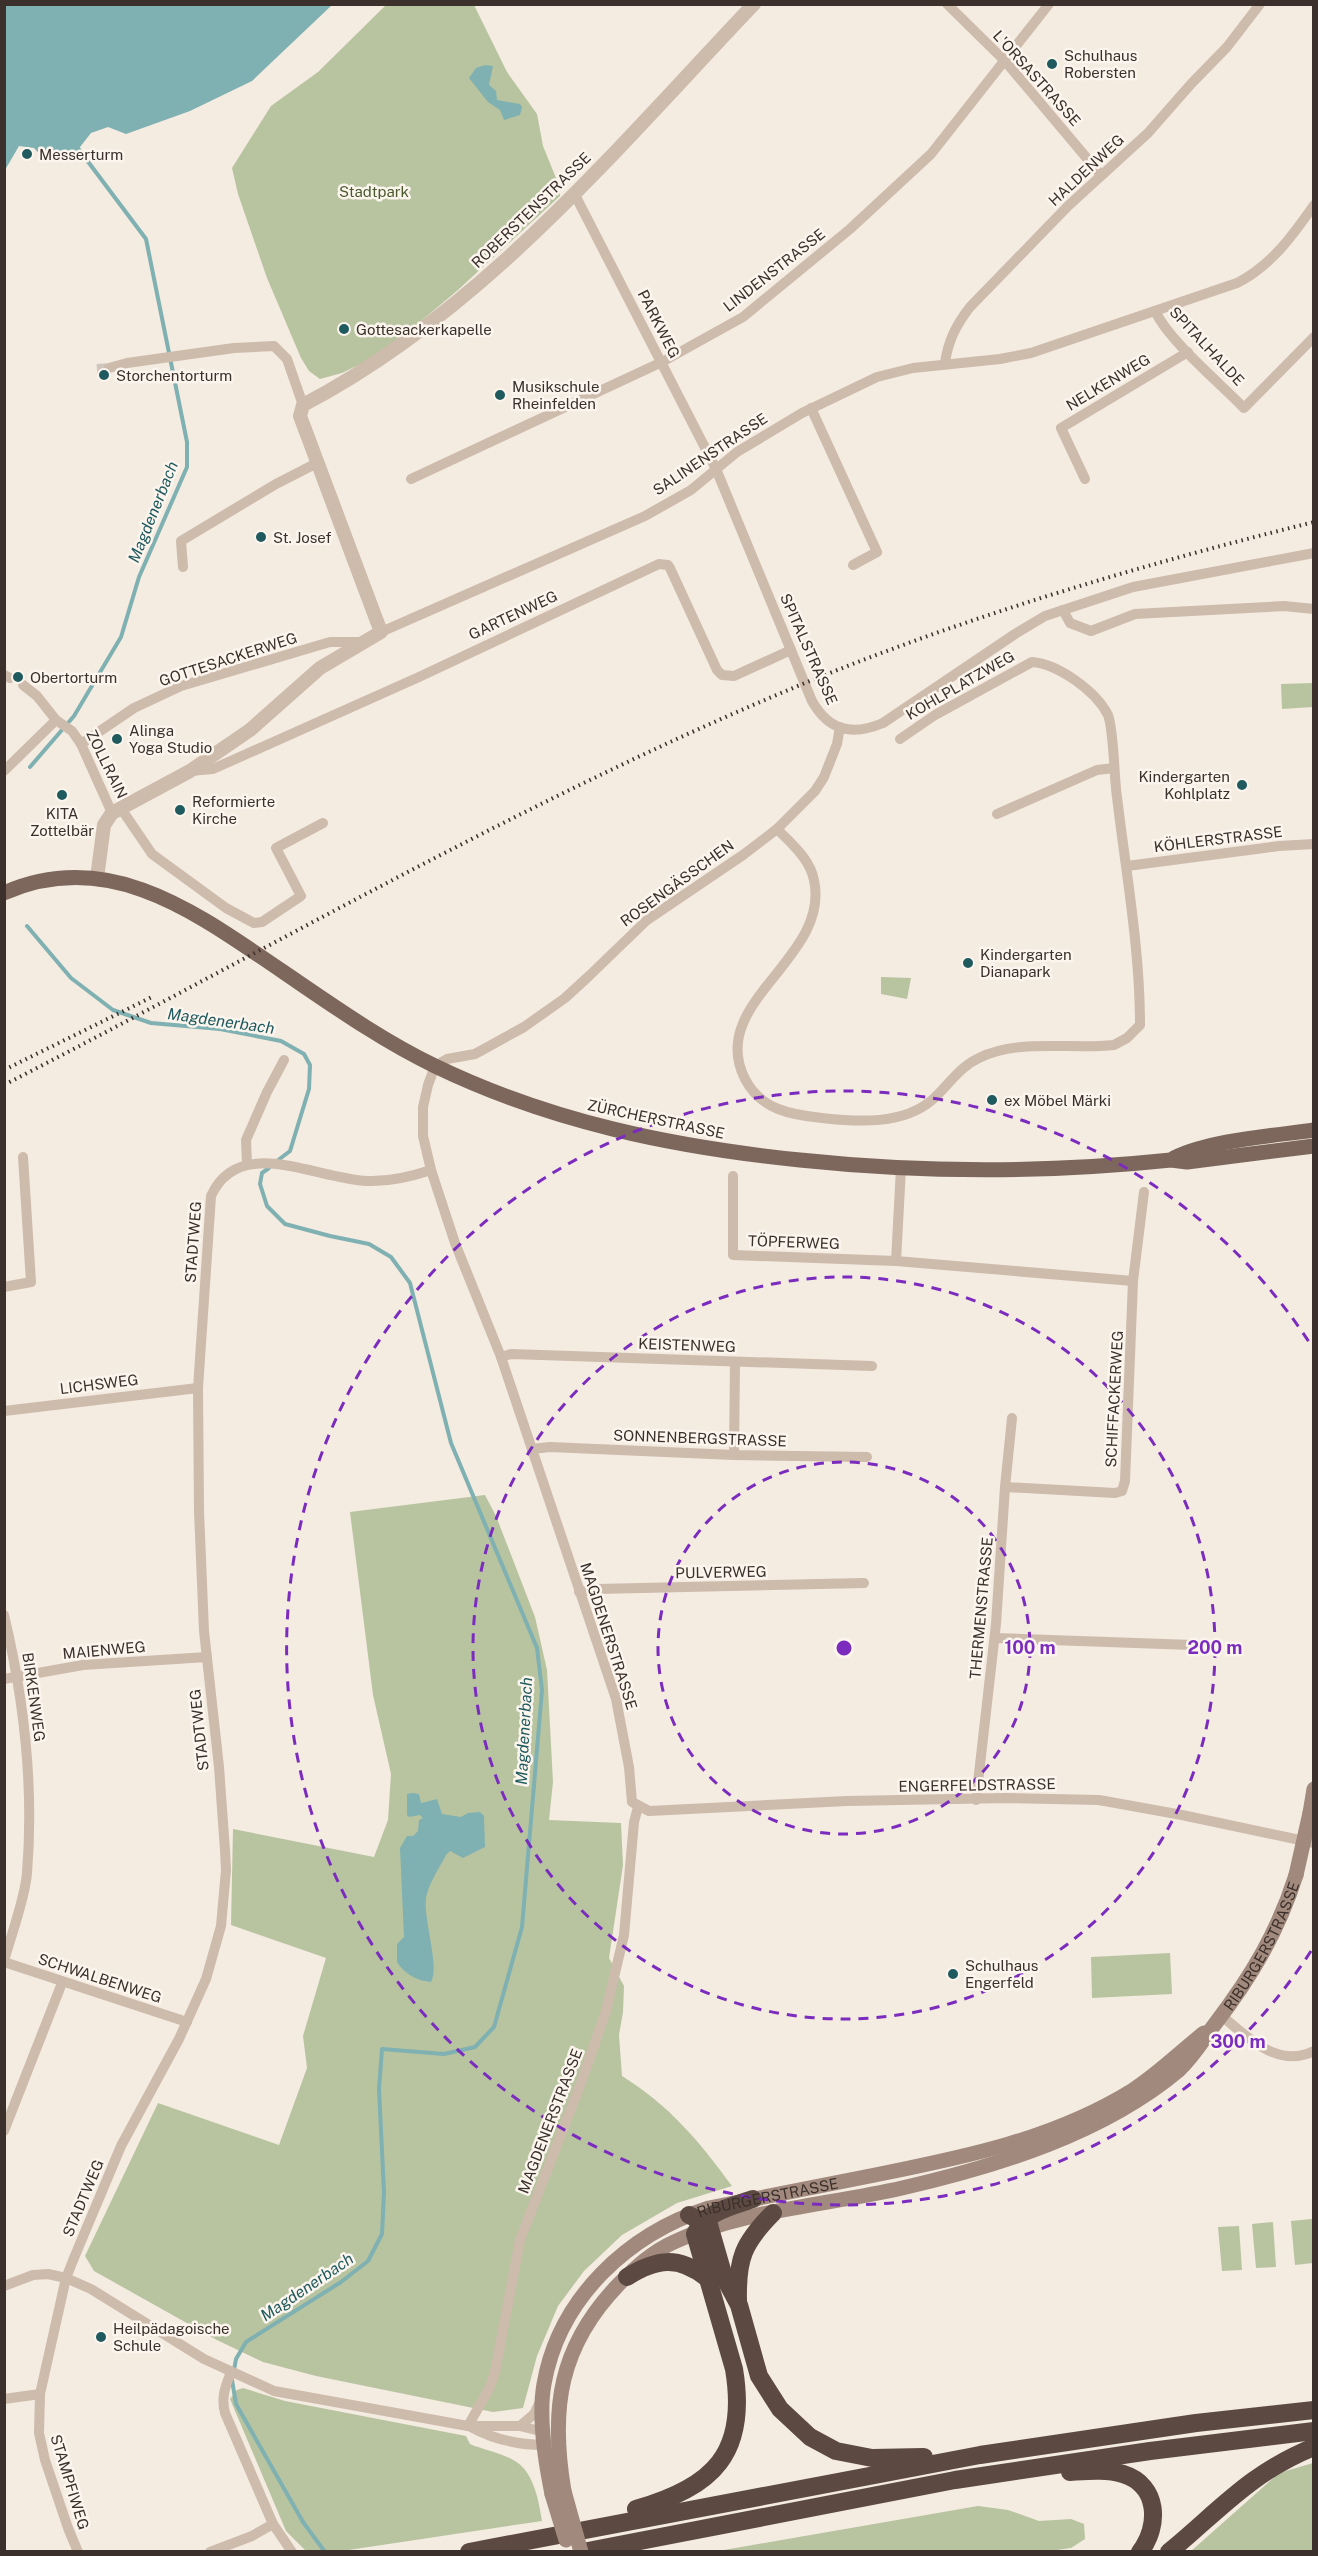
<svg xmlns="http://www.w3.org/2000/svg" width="1318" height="2556" font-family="'Public Sans',sans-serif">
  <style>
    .green { fill: #b8c4a0 }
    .water { fill: #7fb0b2 }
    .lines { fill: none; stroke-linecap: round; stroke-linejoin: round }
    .stream { stroke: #7fb0b2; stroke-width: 4 }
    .minor-tunnel { stroke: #cfc6bd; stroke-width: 10; stroke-dasharray: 10 5; stroke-linecap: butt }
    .minor { stroke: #cdbbac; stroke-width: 10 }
    .tertiary { stroke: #cdbbac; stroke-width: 14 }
    .secondary { stroke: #a18a7d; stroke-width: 15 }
    .primary { stroke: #7d675c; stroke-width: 15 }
    .motorway { stroke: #5c4a42; stroke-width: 18 }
    .rail { stroke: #3b302b; stroke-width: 4; stroke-dasharray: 1.5 4.5; stroke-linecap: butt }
    .secondary-bridge { stroke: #a18a7d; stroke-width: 15 }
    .ring { fill: none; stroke: #7b2cbf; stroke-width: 3; stroke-dasharray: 10 8 }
    .poi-dot { fill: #1f5a5e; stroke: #fbf5ee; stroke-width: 2 }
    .labels { text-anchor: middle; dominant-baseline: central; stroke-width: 5; stroke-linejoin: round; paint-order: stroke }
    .poi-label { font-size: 15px; fill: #3b302b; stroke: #fbf5ee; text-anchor: start }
    .street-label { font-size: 15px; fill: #3b302b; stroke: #fbf5ee }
    .park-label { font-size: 15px; fill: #4a5a2e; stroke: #fbf5ee }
    .water-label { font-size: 16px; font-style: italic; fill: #1f5a5e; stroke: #fbf5ee }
    .centre { fill: #7b2cbf; stroke: #fbf5ee; stroke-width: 3 }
    .ring-label { font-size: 18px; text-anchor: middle; font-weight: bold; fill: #7b2cbf; stroke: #fbf5ee; stroke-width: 5; stroke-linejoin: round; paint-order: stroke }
  </style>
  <rect width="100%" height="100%" fill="#f4ebe1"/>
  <g class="green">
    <path d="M 386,5 L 474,5 L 507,72 L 537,114 L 543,146 L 560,188 L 560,196 L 458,290 L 383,353 L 342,373 L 320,379 L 309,371 L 301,358 L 267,278 L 238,194 L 232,168 L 271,106 L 318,72 Z"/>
    <path d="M 1313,683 L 1313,707 L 1282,709 L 1281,684 Z"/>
    <path d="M 881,977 L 911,978 L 907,999 L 881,994 Z"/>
    <path d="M 485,1495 L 496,1516 L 535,1617 L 547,1670 L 553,1782 L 549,1820 L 621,1823 L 623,1865 L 609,1958 L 624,1986 L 623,2012 L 619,2035 L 622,2076 C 670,2106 699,2141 732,2186 L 677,2203 L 622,2235 L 584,2271 L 558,2306 L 537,2356 L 523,2408 L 493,2412 L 316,2376 L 263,2362 L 217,2340 L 94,2271 L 85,2256 L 158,2103 L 279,2145 L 307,2068 L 303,2036 L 326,1958 L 231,1925 L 233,1829 L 374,1857 L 388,1820 L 391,1774 L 373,1695 L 350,1512 Z"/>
    <path d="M 1170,1953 L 1172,1994 L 1092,1998 L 1091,1957 Z"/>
    <path d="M 1312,2219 L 1313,2263 L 1295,2265 L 1291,2221 Z"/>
    <path d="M 1273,2222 L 1276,2267 L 1256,2268 L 1252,2224 Z"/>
    <path d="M 1239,2226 L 1242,2270 L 1222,2271 L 1218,2227 Z"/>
    <path d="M 243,2388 L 285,2401 L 466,2436 L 470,2444 C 484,2450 502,2453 515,2461 C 534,2472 539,2502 542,2521 L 342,2551 L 306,2551 L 286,2531 L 230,2399 L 237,2390 Z"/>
    <path d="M 1313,2463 L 1313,2551 L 1190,2552 L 1279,2473 Z"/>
    <path d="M 978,2506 L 1008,2510 L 1039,2521 L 1071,2519 L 1084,2524 L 1085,2539 L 1071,2548 L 1043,2552 L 718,2551 Z"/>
  </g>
  <g class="water">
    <path d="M 5,4 L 332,4 L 332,5 L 252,81 L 190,111 L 126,134 L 108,127 L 91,133 L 73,156 L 46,161 L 34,148 L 19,146 L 5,170 Z"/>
    <path d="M 485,65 L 493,66 L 489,85 L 496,91 L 497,100 L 520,104 L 522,107 L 520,115 L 504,120 L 500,110 L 488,102 L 469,78 L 476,68 Z"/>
    <path d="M 413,1793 L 419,1794 L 421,1803 L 437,1799 L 442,1814 L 461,1817 L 468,1813 L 480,1812 L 484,1816 L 485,1847 L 463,1858 L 450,1851 L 446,1855 C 440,1867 428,1884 426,1898 C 423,1918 440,1967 431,1982 C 418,1981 404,1974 397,1962 L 397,1944 L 404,1937 L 400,1848 L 407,1836 L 413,1836 L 418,1831 L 419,1820 L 423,1818 L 420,1815 L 409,1817 L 407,1815 L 407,1794 Z"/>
  </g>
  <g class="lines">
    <g class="stream">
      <path d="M 30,767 L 74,716 L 121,637 L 139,577 L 187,467 L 187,442 L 146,239 L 77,147"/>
      <path d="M 27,926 L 71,978 L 113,1010 L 151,1023 L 220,1029 L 281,1041 L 304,1054 L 310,1065 L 309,1089 L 290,1151 L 277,1161"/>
      <path d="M 234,2370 L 236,2359 L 246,2342 L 341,2282 L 368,2261 L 382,2234 L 384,2192 L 379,2089 L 382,2049 L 444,2054 L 475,2047 L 494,2027 L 522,1927 L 542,1690 L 537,1648 L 451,1443 L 410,1283 L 391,1257 L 369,1244 L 330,1236 L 285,1224 L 267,1206 L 260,1184 L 262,1173 L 269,1168"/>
      <path d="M 232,2380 L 236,2404 L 303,2522 L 325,2552"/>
    </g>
    <path class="minor-tunnel" d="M 97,369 L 109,368"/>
    <g class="minor">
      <path d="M 947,4 L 1005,61 L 1101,175"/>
      <path d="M 574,193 L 716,469 L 812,701 C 829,731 852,736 883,723 L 1015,634 L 1045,616 L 1133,587 L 1314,553"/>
      <path d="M 1155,311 C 1170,342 1219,382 1244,408 L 1314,337"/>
      <path d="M 945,363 C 948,341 956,325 970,307 L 1068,206 L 1148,133 L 1191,84 L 1227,47 L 1260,4"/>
      <path d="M 109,368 L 127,363 L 234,348 L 274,346 L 287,359 L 303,405"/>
      <path d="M 811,408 L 877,552 L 853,565"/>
      <path d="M 411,479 L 662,362 L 743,317 L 850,229 L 931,154 L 1049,4"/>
      <path d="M 1085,479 L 1061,428 L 1188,352"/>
      <path d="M 183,567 L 181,541 L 276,484 L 317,463"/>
      <path d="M 1063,610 L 1070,623 L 1091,631 L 1135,614 L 1284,606 L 1314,609"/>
      <path d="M 381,632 L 645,516 L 691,490 L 737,452 L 802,413 L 877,377 L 913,368 L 1000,359 L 1031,353 L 1237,283 C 1271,266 1293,235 1314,205"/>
      <path d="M 4,675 L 10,678"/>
      <path d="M 23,685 L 37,696 L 56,720 L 72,731 L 81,744 L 112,813"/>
      <path d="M 840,727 L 837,744 L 824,777 L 815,791 L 777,829 L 743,855 L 647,920 L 589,976 L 565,998 L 524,1027 L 475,1054 L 447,1059 L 435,1066 L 428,1085 L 423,1107 L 423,1136 L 431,1170 L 455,1243 L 501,1357 L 616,1699 L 629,1767 L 632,1802 L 649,1811 L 847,1801 L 1006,1798 L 1099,1800 L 1182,1815 L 1314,1843"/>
      <path d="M 81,744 L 134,708 L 181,686 L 330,642 L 360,642"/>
      <path d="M 4,771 L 56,720"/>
      <path d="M 190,771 L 213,769 L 419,677 L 659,564 L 668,565 L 670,568 L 717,670 L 722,675 L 734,676 L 791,650"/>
      <path d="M 120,807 L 152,854 L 226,908 L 254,923 L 262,922 L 301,896 L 276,848 L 323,823"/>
      <path d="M 997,814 L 1097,770 L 1114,768"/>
      <path d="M 777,829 C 791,843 810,859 814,880 C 831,959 706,1002 745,1079 C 761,1110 792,1115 822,1118 C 858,1122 903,1125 932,1100 C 948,1086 959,1067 979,1058 C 1020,1038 1070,1050 1114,1045 L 1127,1038 L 1140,1025 C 1140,949 1126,873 1117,797 C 1114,779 1114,730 1108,715 C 1096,691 1058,664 1032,662 L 935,715 L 900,739"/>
      <path d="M 1127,866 L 1279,846 L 1314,844"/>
      <path d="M 247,1164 L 246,1140 L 267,1092 L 284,1060"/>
      <path d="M 733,1176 L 733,1255 L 896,1261 L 1133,1281"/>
      <path d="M 896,1261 L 901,1168"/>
      <path d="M 4,1287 L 31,1282 L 23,1157"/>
      <path d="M 501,1357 L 511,1354 L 872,1366"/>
      <path d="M 4,1411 L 198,1388"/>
      <path d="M 532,1449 L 550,1447 L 734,1455 L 867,1457"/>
      <path d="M 734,1455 L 735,1362"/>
      <path d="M 1005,1487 L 1115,1493 L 1122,1491 L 1125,1481 L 1133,1281 L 1144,1192"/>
      <path d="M 579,1592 L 597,1589 L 864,1583"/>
      <path d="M 4,1615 C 24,1699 34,1787 27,1873 C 25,1899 11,1935 4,1961"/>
      <path d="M 995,1638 L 1192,1645"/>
      <path d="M 4,1679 L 83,1665 L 207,1657"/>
      <path d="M 976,1800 L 996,1624 L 1005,1487 L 1012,1418"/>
      <path d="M 4,1962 L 187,2022"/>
      <path d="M 1222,2016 C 1247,2037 1278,2069 1314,2051"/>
      <path d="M 4,2131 L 62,1983"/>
      <path d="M 4,2286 L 33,2275 L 48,2274 L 66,2278 L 91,2289 L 204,2359 L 274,2391 L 468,2426 L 520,2426 L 544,2432"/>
      <path d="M 231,2372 C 225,2387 221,2398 225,2413 L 273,2524 L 292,2552"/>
      <path d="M 4,2399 L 40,2394"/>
      <path d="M 468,2426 L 490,2387 L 495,2372 L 520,2240 L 581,2083 L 606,2011 L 624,1935 L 634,1822 L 638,1807"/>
      <path d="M 520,2426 L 534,2414 L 541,2400"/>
      <path d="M 471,2427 C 495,2440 517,2445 544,2445"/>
      <path d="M 78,2552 L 68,2528 L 45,2460 L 39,2433 L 40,2394 L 66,2278 L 74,2258 L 121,2146 L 179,2039 L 206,1979 L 221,1926 L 226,1870 L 225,1850 L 219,1767 L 204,1631 L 199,1511 L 198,1388 L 211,1196 C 239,1134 315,1179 367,1181 C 388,1182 410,1177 431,1170"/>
      <path d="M 210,2552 L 252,2536 L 273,2524"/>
    </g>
    <path class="tertiary" d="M 97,878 L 104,825 L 112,813 L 190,771 L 250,730 L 320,668 L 381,632 L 300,416 L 303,405 C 483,311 616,149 754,4"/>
    <g class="secondary">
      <path d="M 1310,1813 L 1314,1789"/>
      <path id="s1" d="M 564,2491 C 550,2409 559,2346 619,2284 C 636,2267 652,2252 674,2242 C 742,2210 828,2205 902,2188 C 997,2166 1103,2134 1179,2070 C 1194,2056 1203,2040 1215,2024 C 1251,1977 1278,1932 1296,1875"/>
      <path id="s2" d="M 552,2494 C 545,2460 538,2417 544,2384 C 559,2298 628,2234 709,2208 C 764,2197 819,2186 875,2175 C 965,2157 1054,2139 1133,2090 C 1159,2073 1180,2052 1204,2033"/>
    </g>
    <g class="primary">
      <path d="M 4,893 C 110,846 199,915 282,971 C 332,1005 381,1040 435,1066 C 551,1122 673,1147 800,1160 C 924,1173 1047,1173 1171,1160 L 1187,1162 L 1314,1146"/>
      <path d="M 1174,1158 C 1210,1140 1272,1136 1314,1130"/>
    </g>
    <g class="motorway">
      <path d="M 689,2215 L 709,2225 L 724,2277 L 739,2305 L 759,2376 L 780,2409 L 810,2437 L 836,2451 L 872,2458 L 924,2457"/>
      <path d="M 627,2277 C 657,2258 679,2256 707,2278"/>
      <path d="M 738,2300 C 737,2259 743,2243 773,2213"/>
      <path d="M 1070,2472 C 1087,2471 1106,2469 1123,2474 C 1159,2485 1160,2526 1140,2552"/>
      <path d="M 636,2509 C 714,2487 748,2453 734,2369 L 695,2234 C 704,2212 733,2206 753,2199"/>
      <path d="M 469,2552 L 980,2455 L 1196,2423 L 1314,2410"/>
      <path d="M 583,2552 L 955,2480 L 1150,2451 L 1314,2431"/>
      <path d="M 1169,2552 C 1220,2510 1250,2473 1314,2447"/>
    </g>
    <g class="rail">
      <path d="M 4,1070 L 154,996"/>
      <path d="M 4,1085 C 258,955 505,811 767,699 C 944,623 1128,568 1314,522"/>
    </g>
    <g class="secondary-bridge">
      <path d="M 1296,1875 L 1310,1813"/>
      <path d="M 564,2491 L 581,2552"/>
      <path d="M 552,2494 L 566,2540"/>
    </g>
  </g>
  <g class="ring">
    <circle cx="844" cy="1648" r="186"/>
    <circle cx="844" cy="1648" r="371"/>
    <path d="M1311 1951A557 557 0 1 1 1311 1345"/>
  </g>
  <g class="poi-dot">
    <circle cx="1052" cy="64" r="6"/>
    <circle cx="27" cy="154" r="6"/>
    <circle cx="344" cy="329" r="6"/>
    <circle cx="104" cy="375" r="6"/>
    <circle cx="500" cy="395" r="6"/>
    <circle cx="261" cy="537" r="6"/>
    <circle cx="18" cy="677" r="6"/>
    <circle cx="117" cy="739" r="6"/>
    <circle cx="1242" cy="785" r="6"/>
    <circle cx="62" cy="795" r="6"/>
    <circle cx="180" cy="810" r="6"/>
    <circle cx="968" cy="963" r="6"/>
    <circle cx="992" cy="1100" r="6"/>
    <circle cx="953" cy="1974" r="6"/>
    <circle cx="101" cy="2337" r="6"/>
  </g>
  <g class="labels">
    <g class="poi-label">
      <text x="1064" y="55">Schulhaus<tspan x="1064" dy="17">Robersten</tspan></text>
      <text x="39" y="154">Messerturm</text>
      <text x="356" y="329">Gottesackerkapelle</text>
      <text x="116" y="375">Storchentorturm</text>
      <text x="512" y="386">Musikschule<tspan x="512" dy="17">Rheinfelden</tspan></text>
      <text x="273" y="537">St. Josef</text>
      <text x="30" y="677">Obertorturm</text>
      <text x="129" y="730">Alinga<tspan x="129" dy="17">Yoga Studio</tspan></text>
      <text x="1230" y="776" text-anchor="end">Kindergarten<tspan x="1230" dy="17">Kohlplatz</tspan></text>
      <text x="192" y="801">Reformierte<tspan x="192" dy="17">Kirche</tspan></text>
      <text x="62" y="813" text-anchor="middle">KITA<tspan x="62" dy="17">Zottelbär</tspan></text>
      <text x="980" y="954">Kindergarten<tspan x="980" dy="17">Dianapark</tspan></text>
      <text x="1004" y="1100">ex Möbel Märki</text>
      <text x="965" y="1965">Schulhaus<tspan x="965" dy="17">Engerfeld</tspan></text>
      <text x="113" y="2328">Heilpädagoische<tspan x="113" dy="17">Schule</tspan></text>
    </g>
    <g class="street-label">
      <text transform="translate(1037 78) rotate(48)">L'ORSASTRASSE</text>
      <text transform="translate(1086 170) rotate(-43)">HALDENWEG</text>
      <text transform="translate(531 210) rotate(-44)">ROBERSTENSTRASSE</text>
      <text transform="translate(774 270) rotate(-38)">LINDENSTRASSE</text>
      <text transform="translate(659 324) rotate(63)">PARKWEG</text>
      <text transform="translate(1207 346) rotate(47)">SPITALHALDE</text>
      <text transform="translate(1108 382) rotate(-31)">NELKENWEG</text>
      <text transform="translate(710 454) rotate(-34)">SALINENSTRASSE</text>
      <text transform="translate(513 615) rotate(-25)">GARTENWEG</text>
      <text transform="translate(809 649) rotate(66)">SPITALSTRASSE</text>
      <text transform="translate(228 659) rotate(-18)">GOTTESACKERWEG</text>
      <text transform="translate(960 685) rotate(-30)">KOHLPLATZWEG</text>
      <text transform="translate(107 764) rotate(64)">ZOLLRAIN</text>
      <text transform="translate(1218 839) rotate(-7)">KÖHLERSTRASSE</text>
      <text transform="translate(677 883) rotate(-36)">ROSENGÄSSCHEN</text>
      <text transform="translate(656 1119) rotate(12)">ZÜRCHERSTRASSE</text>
      <text transform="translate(193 1242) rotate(-86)">STADTWEG</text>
      <text transform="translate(794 1242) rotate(2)">TÖPFERWEG</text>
      <text transform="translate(687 1345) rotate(2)">KEISTENWEG</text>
      <text transform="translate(99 1384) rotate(-7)">LICHSWEG</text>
      <text transform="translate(1114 1399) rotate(-87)">SCHIFFACKERWEG</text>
      <text transform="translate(700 1438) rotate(2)">SONNENBERGSTRASSE</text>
      <text transform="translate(721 1572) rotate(-1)">PULVERWEG</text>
      <text transform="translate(981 1608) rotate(-85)">THERMENSTRASSE</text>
      <text transform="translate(609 1636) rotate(72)">MAGDENERSTRASSE</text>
      <text transform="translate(104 1650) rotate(-5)">MAIENWEG</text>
      <text transform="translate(34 1697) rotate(82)">BIRKENWEG</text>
      <text transform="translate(199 1730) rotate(-96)">STADTWEG</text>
      <text transform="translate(977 1785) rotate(-1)">ENGERFELDSTRASSE</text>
      <text stroke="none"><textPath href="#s1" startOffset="982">RIBURGERSTRASSE</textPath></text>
      <text transform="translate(100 1978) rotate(18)">SCHWALBENWEG</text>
      <text transform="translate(550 2121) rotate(-69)">MAGDENERSTRASSE</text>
      <text stroke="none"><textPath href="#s2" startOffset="424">RIBURGERSTRASSE</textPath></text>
      <text transform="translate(83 2198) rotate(-67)">STADTWEG</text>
      <text transform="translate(70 2482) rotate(73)">STAMPFIWEG</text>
    </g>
    <g class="park-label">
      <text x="374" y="191">Stadtpark</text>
    </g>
    <g class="water-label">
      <text transform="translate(153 512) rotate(-68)">Magdenerbach</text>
      <text transform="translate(221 1021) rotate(8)">Magdenerbach</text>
      <text transform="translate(524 1731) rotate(-87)">Magdenerbach</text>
      <text transform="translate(307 2287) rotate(-34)">Magdenerbach</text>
    </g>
  </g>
  <circle cx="844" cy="1648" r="9" class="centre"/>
  <g class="ring-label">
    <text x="1030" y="1654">100 m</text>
    <text x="1215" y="1654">200 m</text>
    <text x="1238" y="2048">300 m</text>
  </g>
  <rect width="1318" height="2556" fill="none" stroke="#3b302b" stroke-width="12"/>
</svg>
